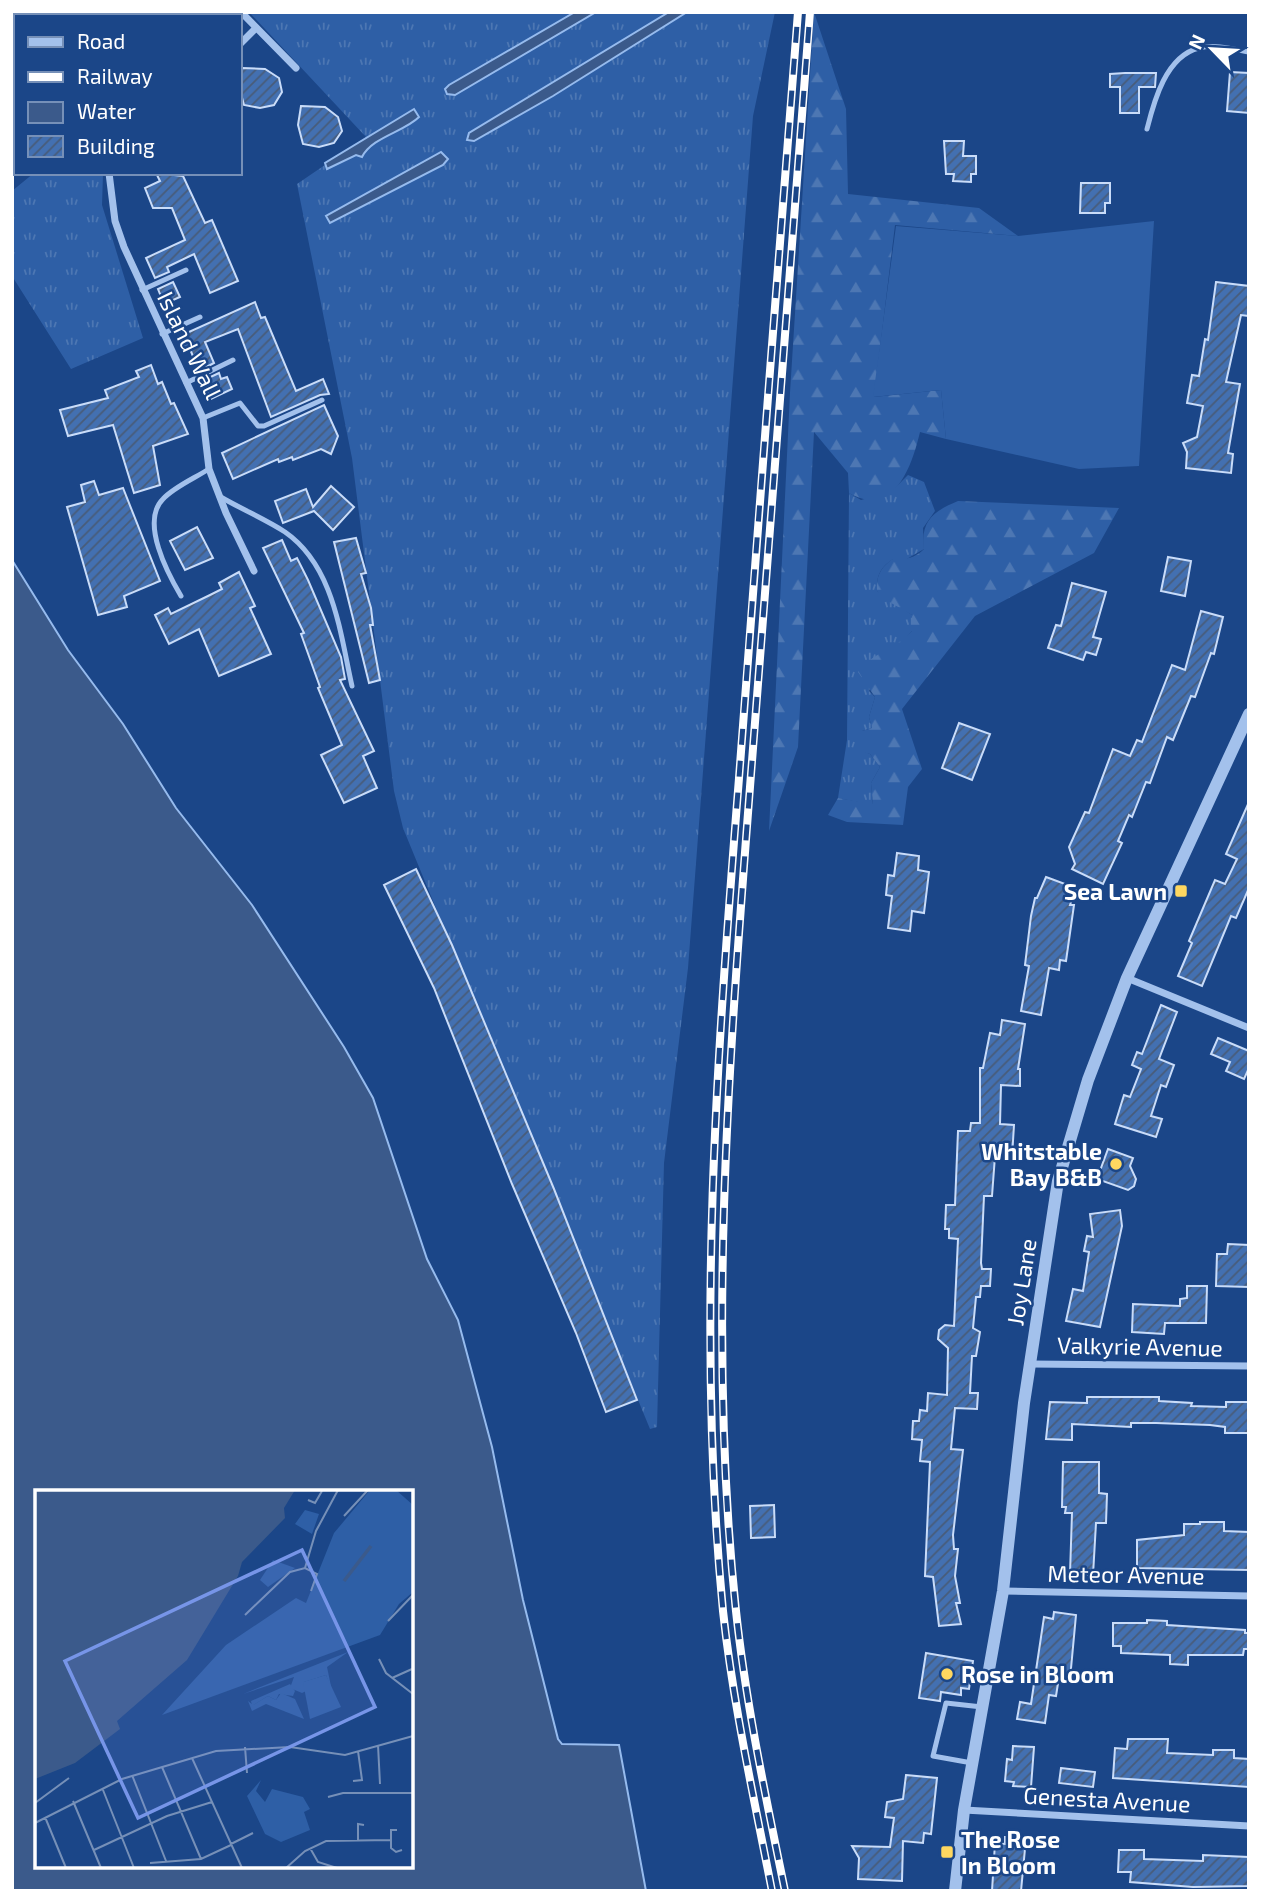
<svg xmlns="http://www.w3.org/2000/svg" width="1261" height="1903" font-family="'Exo 2',sans-serif">
  <style>
    .grass { fill: url(#grass-tufts) }
    .forest { fill: url(#forest-firs) }
    .garden { fill: #2e5fa6 }
    .water { fill: #3b5a8b; stroke: #96bbee; stroke-width: 2; fill-rule: evenodd }
    .building { fill: url(#building-hatch); stroke: #c9dcf9; stroke-width: 2 }
    .lines { fill: none; stroke-linecap: round; stroke-linejoin: round }
    .service { stroke: #a3c1ec; stroke-width: 5 }
    .minor { stroke: #a3c1ec; stroke-width: 7 }
    .tertiary { stroke: #a3c1ec; stroke-width: 12 }
    .rail-casing { stroke: #fff; stroke-width: 8 }
    .rail { stroke: #1b4688; stroke-width: 5; stroke-dasharray: 16; stroke-linecap: butt }
    .poi-dot { fill: #fed760; stroke: #1b4688; stroke-width: 2.5 }
    .labels { text-anchor: middle; dominant-baseline: central; stroke-width: 5; stroke-linejoin: round; paint-order: stroke }
    .street-label { font-size: 23px; fill: #fff; stroke: #1b4688 }
    .poi-label { font-size: 23px; font-weight: bold; fill: #fff; stroke: #1b4688; text-anchor: end }
    .inset-river { fill: none; stroke: #3b5a8b; stroke-width: 3.5 }
    .inset-road { fill: none; stroke: #7690b8; stroke-width: 2 }
    .view { fill: #7795e8; fill-opacity: 0.15; stroke: #7795e8; stroke-width: 3.5 }
    .inset-edge { fill: none; stroke: #fff; stroke-width: 3.5 }
  </style>
  <defs>
    <pattern id="grass-tufts" width="24" height="20" patternUnits="userSpaceOnUse" patternTransform="scale(1.75)"><rect width="24" height="20" fill="#2e5fa6"/><path d="M3 7l-1-3M5 7V3M7 7l1-3M15 17l-1-3M17 17v-4M19 17l1-3" fill="none" stroke="#4d77b3"/></pattern>
    <pattern id="forest-firs" width="22" height="20" patternUnits="userSpaceOnUse" patternTransform="scale(1.75)"><rect width="22" height="20" fill="#2e5fa6"/><path d="M5 1l3.5 6h-7zM16 11l3.5 6h-7z" fill="#4d77b3"/></pattern>
    <pattern id="building-hatch" width="6" height="6" patternUnits="userSpaceOnUse" patternTransform="scale(1.75)"><rect width="6" height="6" fill="#4370b1"/><path d="M-1 1l2-2M0 6l6-6M5 7l2-2" fill="none" stroke="#485c79"/></pattern>
  </defs>
  <rect width="100%" height="100%" fill="#1b4688"/>
  <g class="grass">
    <path d="M 249,12 L 775,12 L 753,116 L 688,968 L 664,1163 L 657,1427 L 650,1429 L 403,828 L 394,791 L 352,458 L 297,184 L 366,137 Z"/>
    <path d="M 34,173 L 103,173 L 102,205 L 143,338 L 71,369 L 12,276 L 12,191 Z"/>
    <path d="M 908,475 L 924,482 L 935,511 L 923,528 L 924,549 L 905,560 L 893,559 C 881,567 876,575 877,591 L 912,615 L 912,631 L 899,646 L 886,651 L 869,691 L 875,697 L 869,717 L 872,728 L 862,731 L 862,751 L 870,754 L 880,767 L 871,783 L 873,805 L 838,798 L 847,740 L 849,493 L 861,500 L 892,491 Z"/>
  </g>
  <g class="forest">
    <path d="M 814,12 L 846,109 L 848,194 L 979,208 L 1018,236 L 895,225 L 874,397 L 941,390 L 946,439 L 920,432 C 912,466 894,519 849,493 L 848,473 L 814,432 L 798,747 L 769,831 L 790,393 Z"/>
    <path d="M 958,501 L 1119,508 L 1094,553 L 975,616 L 902,709 L 922,769 L 908,787 L 903,825 L 847,822 L 828,815 L 838,798 L 873,804 L 871,783 L 880,767 L 870,754 L 862,752 L 862,731 L 872,728 L 869,717 L 875,697 L 858,672 C 871,653 895,650 912,631 L 912,615 L 886,600 L 877,591 C 876,575 881,567 894,558 C 906,560 915,558 924,549 C 920,521 934,511 958,501 Z"/>
  </g>
  <path class="garden" d="M 1154,221 L 1139,466 L 1079,469 L 946,439 L 941,390 L 873,397 L 896,226 L 1018,236 Z"/>
  <g class="water">
    <path d="M 575,12 L 596,12 L 455,95 L 447,94 L 445,89 L 449,85 Z"/>
    <path d="M 669,12 L 687,12 L 553,96 L 474,141 L 467,140 L 469,133 Z"/>
    <path d="M 414,109 L 419,117 C 404,132 372,137 362,157 L 356,155 L 327,169 L 325,163 Z"/>
    <path d="M 441,152 L 448,159 L 443,165 L 330,223 L 326,216 Z"/>
    <path d="M 12,560 L 68,650 L 123,724 L 176,808 L 252,905 L 344,1047 L 373,1098 L 427,1259 L 458,1320 L 492,1447 L 523,1600 L 558,1739 L 562,1744 L 619,1745 L 646,1891 L 12,1891 ZM 37,1492 L 411,1492 L 411,1866 L 37,1866 Z"/>
  </g>
  <g class="building">
    <path d="M 242,68 L 265,69 L 279,78 L 282,92 L 274,105 L 260,108 L 244,105 L 240,90 Z"/>
    <path d="M 1230,72 L 1249,73 L 1249,113 L 1227,111 Z"/>
    <path d="M 1125,73 L 1156,73 L 1155,87 L 1139,87 L 1139,113 L 1120,113 L 1120,87 L 1110,87 L 1110,74 Z"/>
    <path d="M 301,106 L 325,107 L 338,117 L 342,131 L 334,143 L 319,147 L 303,144 L 298,125 Z"/>
    <path d="M 944,141 L 964,141 L 963,156 L 976,156 L 976,174 L 971,174 L 971,182 L 953,181 L 954,174 L 946,174 Z"/>
    <path d="M 156,173 L 183,176 L 205,223 L 212,220 L 238,281 L 210,293 L 194,254 L 167,267 L 169,272 L 155,278 L 146,258 L 185,240 L 172,208 L 153,208 L 145,188 L 160,181 Z"/>
    <path d="M 1081,183 L 1110,183 L 1110,203 L 1105,203 L 1105,213 L 1080,213 Z"/>
    <path d="M 173,282 L 180,297 L 164,304 L 158,289 Z"/>
    <path d="M 1216,282 L 1249,286 L 1249,316 L 1241,315 L 1226,382 L 1240,384 L 1228,453 L 1233,454 L 1231,473 L 1186,468 L 1187,452 L 1183,443 L 1197,437 L 1203,406 L 1187,403 L 1192,375 L 1199,376 L 1205,339 L 1208,340 Z"/>
    <path d="M 255,302 L 261,318 L 265,317 L 296,391 L 323,379 L 329,394 L 320,395 L 271,417 L 238,329 L 205,342 L 214,363 L 199,371 L 190,349 L 186,351 L 180,336 Z"/>
    <path d="M 151,365 L 158,384 L 162,382 L 171,404 L 174,403 L 188,434 L 153,446 L 160,485 L 134,493 L 113,425 L 68,436 L 60,410 L 108,398 L 105,390 L 139,377 L 136,371 Z"/>
    <path d="M 219,373 L 221,379 L 227,377 L 232,389 L 211,399 L 204,380 Z"/>
    <path d="M 324,405 L 338,436 L 331,454 L 321,449 L 293,460 L 292,457 L 279,462 L 278,459 L 233,479 L 222,453 Z"/>
    <path d="M 94,481 L 99,495 L 123,488 L 160,581 L 124,596 L 127,607 L 98,615 L 67,507 L 85,502 L 81,485 Z"/>
    <path d="M 331,486 L 354,507 L 333,530 L 314,511 L 283,523 L 275,501 L 306,489 L 313,507 Z"/>
    <path d="M 197,527 L 213,558 L 185,570 L 170,541 Z"/>
    <path d="M 356,538 L 366,573 L 361,574 L 371,608 L 373,625 L 370,625 L 380,680 L 369,683 L 334,542 Z"/>
    <path d="M 282,540 L 291,561 L 297,558 L 308,580 L 341,657 L 345,679 L 340,680 L 374,751 L 363,756 L 377,788 L 344,803 L 321,755 L 342,745 L 318,688 L 320,687 L 301,634 L 304,633 L 263,548 Z"/>
    <path d="M 1168,557 L 1191,561 L 1185,596 L 1161,591 Z"/>
    <path d="M 239,572 L 255,606 L 250,608 L 271,654 L 219,676 L 199,629 L 169,644 L 155,615 L 168,608 L 171,614 L 210,595 L 222,589 L 219,583 Z"/>
    <path d="M 1072,583 L 1106,592 L 1093,637 L 1101,639 L 1096,655 L 1086,652 L 1083,660 L 1048,648 L 1056,625 L 1061,626 Z"/>
    <path d="M 1201,611 L 1223,617 L 1214,654 L 1211,653 L 1195,697 L 1191,696 L 1173,740 L 1167,737 L 1150,783 L 1146,782 L 1132,817 L 1129,815 L 1118,841 L 1122,843 L 1103,884 L 1072,869 L 1075,864 L 1069,847 L 1085,812 L 1089,813 L 1113,749 L 1130,756 L 1137,740 L 1142,742 L 1172,665 L 1185,670 Z"/>
    <path d="M 959,723 L 990,734 L 972,780 L 942,768 Z"/>
    <path d="M 1249,802 L 1249,888 L 1236,918 L 1231,916 L 1202,986 L 1178,976 L 1192,943 L 1189,941 L 1215,880 L 1225,884 L 1237,859 L 1226,854 Z"/>
    <path d="M 897,853 L 919,856 L 918,870 L 929,872 L 924,913 L 912,911 L 910,931 L 888,928 L 892,896 L 886,895 L 888,875 L 894,876 Z"/>
    <path d="M 416,869 L 452,945 L 554,1189 L 637,1400 L 606,1412 L 576,1333 L 512,1184 L 434,988 L 384,885 Z"/>
    <path d="M 1046,877 L 1076,888 L 1070,905 L 1074,905 L 1066,961 L 1060,960 L 1059,970 L 1049,968 L 1041,1015 L 1021,1011 L 1029,966 L 1025,965 L 1031,916 L 1035,898 L 1037,898 Z"/>
    <path d="M 1161,1005 L 1177,1012 L 1159,1059 L 1174,1065 L 1166,1087 L 1161,1085 L 1151,1116 L 1162,1119 L 1156,1137 L 1115,1124 L 1124,1095 L 1130,1097 L 1141,1069 L 1132,1065 L 1137,1052 L 1142,1054 Z"/>
    <path d="M 1002,1020 L 1025,1024 L 1018,1069 L 1020,1069 L 1020,1086 L 1001,1085 L 1000,1124 L 1014,1125 L 1012,1157 L 995,1156 L 992,1196 L 984,1196 L 981,1263 L 982,1269 L 991,1269 L 990,1286 L 981,1286 L 980,1297 L 976,1297 L 973,1328 L 980,1332 L 976,1356 L 972,1356 L 970,1393 L 978,1393 L 977,1409 L 955,1408 L 951,1449 L 963,1450 L 953,1535 L 954,1549 L 958,1549 L 955,1576 L 960,1603 L 956,1603 L 961,1624 L 939,1626 L 933,1577 L 925,1576 L 930,1462 L 920,1461 L 922,1440 L 912,1439 L 913,1421 L 919,1421 L 920,1410 L 927,1411 L 928,1393 L 947,1395 L 948,1348 L 938,1339 L 939,1330 L 945,1325 L 954,1326 L 958,1239 L 949,1238 L 949,1229 L 945,1229 L 946,1205 L 955,1205 L 958,1131 L 970,1131 L 971,1123 L 980,1123 L 980,1068 L 983,1068 L 990,1033 L 1000,1035 Z"/>
    <path d="M 1218,1038 L 1249,1051 L 1249,1068 L 1244,1079 L 1226,1071 L 1230,1062 L 1211,1054 Z"/>
    <path d="M 1108,1149 L 1133,1158 L 1130,1166 L 1136,1179 L 1134,1186 L 1128,1190 L 1097,1179 Z"/>
    <path d="M 1120,1210 L 1122,1226 L 1100,1327 L 1066,1321 L 1073,1289 L 1083,1291 L 1089,1252 L 1084,1251 L 1087,1236 L 1093,1237 L 1090,1214 Z"/>
    <path d="M 1228,1244 L 1249,1245 L 1249,1287 L 1216,1286 L 1217,1254 L 1227,1254 Z"/>
    <path d="M 1187,1286 L 1207,1286 L 1206,1323 L 1165,1323 L 1164,1334 L 1132,1332 L 1133,1304 L 1180,1306 L 1180,1299 L 1187,1298 Z"/>
    <path d="M 1087,1397 L 1159,1397 L 1159,1401 L 1192,1403 L 1191,1406 L 1226,1407 L 1226,1402 L 1249,1402 L 1249,1433 L 1225,1433 L 1225,1427 L 1210,1425 L 1156,1423 L 1131,1423 L 1131,1427 L 1072,1424 L 1072,1440 L 1046,1439 L 1050,1402 L 1087,1403 Z"/>
    <path d="M 1063,1462 L 1099,1462 L 1099,1493 L 1107,1494 L 1106,1523 L 1096,1523 L 1093,1575 L 1070,1574 L 1072,1513 L 1065,1513 L 1066,1507 L 1062,1507 Z"/>
    <path d="M 774,1505 L 775,1537 L 751,1538 L 750,1506 Z"/>
    <path d="M 1200,1522 L 1224,1522 L 1224,1531 L 1249,1532 L 1249,1570 L 1137,1568 L 1137,1540 L 1184,1535 L 1184,1524 L 1200,1524 Z"/>
    <path d="M 1054,1612 L 1076,1615 L 1070,1679 L 1059,1677 L 1056,1696 L 1049,1695 L 1045,1723 L 1017,1719 L 1020,1702 L 1031,1704 L 1044,1617 L 1053,1619 Z"/>
    <path d="M 1147,1620 L 1167,1621 L 1167,1625 L 1245,1630 L 1245,1633 L 1249,1633 L 1249,1649 L 1244,1649 L 1243,1655 L 1188,1655 L 1188,1665 L 1170,1664 L 1170,1655 L 1121,1653 L 1121,1646 L 1113,1646 L 1113,1623 L 1147,1623 Z"/>
    <path d="M 926,1653 L 973,1661 L 969,1689 L 961,1688 L 961,1695 L 941,1692 L 940,1701 L 919,1698 Z"/>
    <path d="M 1128,1739 L 1168,1739 L 1167,1753 L 1213,1755 L 1213,1750 L 1234,1750 L 1234,1758 L 1249,1759 L 1249,1787 L 1113,1778 L 1115,1748 L 1127,1749 Z"/>
    <path d="M 1013,1746 L 1034,1747 L 1031,1787 L 1013,1786 L 1014,1782 L 1005,1781 L 1007,1759 L 1012,1760 Z"/>
    <path d="M 1061,1768 L 1095,1772 L 1093,1787 L 1059,1783 Z"/>
    <path d="M 906,1775 L 937,1778 L 931,1834 L 924,1833 L 923,1843 L 903,1841 L 902,1881 L 858,1879 L 859,1858 L 852,1846 L 890,1847 L 894,1818 L 885,1817 L 887,1802 L 903,1799 Z"/>
    <path d="M 1005,1837 L 1026,1838 L 1021,1891 L 992,1891 L 995,1843 L 1005,1844 Z"/>
    <path d="M 1119,1850 L 1144,1850 L 1144,1859 L 1203,1861 L 1203,1855 L 1249,1857 L 1249,1886 L 1193,1887 L 1130,1882 L 1131,1872 L 1118,1872 Z"/>
  </g>
  <g class="lines">
    <g class="service">
      <path d="M 1147,129 C 1154,101 1166,56 1199,48 C 1215,44 1233,49 1249,52"/>
      <path d="M 142,290 L 186,270"/>
      <path d="M 162,334 L 200,317"/>
      <path d="M 186,383 L 233,360"/>
      <path d="M 203,418 L 240,403 L 258,426 L 264,426 L 322,400"/>
      <path d="M 219,496 C 241,509 265,519 285,532 C 334,566 340,633 352,686"/>
      <path d="M 181,596 C 168,574 140,522 163,499 C 174,487 195,478 209,469"/>
      <path d="M 972,1763 L 933,1756 L 946,1703 L 982,1707"/>
    </g>
    <g class="minor">
      <path d="M 82,12 L 84,16"/>
      <path d="M 104,12 L 107,16"/>
      <path d="M 241,12 L 296,68"/>
      <path d="M 160,16 L 163,12"/>
      <path d="M 240,44 L 256,28"/>
      <path d="M 109,173 L 115,221 L 124,247 L 203,418 L 209,469 L 226,513 L 254,571"/>
      <path d="M 1127,978 L 1249,1028"/>
      <path d="M 1030,1364 L 1249,1366"/>
      <path d="M 1003,1591 L 1249,1596"/>
      <path d="M 964,1810 L 1249,1826"/>
    </g>
    <path class="tertiary" d="M 955,1891 L 964,1810 L 1003,1591 L 1024,1403 L 1058,1181 L 1088,1080 L 1127,978 L 1249,714"/>
    <g class="rail-casing">
      <g id="rail">
        <path d="M 772,1891 C 754,1798 733,1704 723,1611 C 696,1333 717,1055 739,778 C 758,523 778,267 798,12"/>
        <path d="M 785,1891 C 766,1798 746,1705 736,1611 C 707,1338 729,1060 750,787 C 770,529 790,271 810,12"/>
      </g>
    </g>
    <use href="#rail" class="rail"/>
  </g>
  <g class="poi-dot">
    <rect x="1174" y="884" width="14" height="14" rx="3.5"/>
    <circle cx="1116" cy="1164" r="7"/>
    <circle cx="947" cy="1674" r="7"/>
    <rect x="940" y="1845" width="14" height="14" rx="3.5"/>
  </g>
  <g class="labels">
    <g class="street-label">
      <text transform="translate(190 345) rotate(64)">Island Wall</text>
      <text transform="translate(1021 1282) rotate(-81)">Joy Lane</text>
      <text transform="translate(1140 1346) rotate(1)">Valkyrie Avenue</text>
      <text transform="translate(1126 1574) rotate(1)">Meteor Avenue</text>
      <text transform="translate(1107 1799) rotate(3)">Genesta Avenue</text>
    </g>
    <g class="poi-label">
      <text x="1167" y="891">Sea Lawn</text>
      <text x="1102" y="1151">Whitstable<tspan x="1102" dy="26">Bay B&amp;B</tspan></text>
      <text x="961" y="1674" text-anchor="start">Rose in Bloom</text>
      <text x="961" y="1839" text-anchor="start">The Rose<tspan x="961" dy="26">In Bloom</tspan></text>
    </g>
  </g>
  <g transform="translate(35 1490)">
    <rect width="378" height="378" fill="#1b4688"/>
    <path d="M 335,0 L 361,0 L 378,15 L 378,102 L 364,114 L 345,145 L 127,225 L 191,155 L 261,108 L 271,113 L 299,43 ZM 270,20 L 284,24 L 277,44 L 260,34 ZM 238,70 L 260,78 L 233,97 L 225,90 ZM 255,194 L 260,201 L 258,206 L 244,204 L 241,210 L 233,206 L 217,216 L 216,211 ZM 226,290 L 221,301 L 230,312 L 237,299 L 268,307 L 275,319 L 269,322 L 275,340 L 246,352 L 230,344 L 212,306 Z" fill="#2e5fa6"/>
    <path d="M 313,162 L 292,177 L 297,201 L 291,185 L 269,192 L 273,200 L 267,203 L 255,198 L 259,187 L 208,204 ZM 246,203 L 260,209 L 269,229 L 231,214 L 217,221 L 213,211 L 218,215 L 233,206 L 241,210 Z" fill="#2e5fa6"/>
    <path d="M 291,185 L 306,217 L 275,229 L 268,192 Z" fill="#2e5fa6"/>
    <path d="M 0,0 L 260,0 L 249,18 L 250,28 L 207,72 L 203,86 L 152,170 L 82,231 L 85,239 L 40,273 L 0,289 Z" fill="#3b5a8b"/>
    <path class="inset-river" d="M 309,91 L 336,56"/>
    <path class="inset-road" d="M 273,10 L 280,13 L 287,1M 309,26 L 333,0M 270,78 L 281,41 L 303,0M 210,125 L 255,82 L 270,78 L 282,84 L 276,101M 353,131 L 378,105M 344,169 L 351,183 L 378,204M 357,188 L 377,179M 343,255 L 345,294M 210,257 L 212,283M 157,268 L 207,378M 127,277 L 166,369M 97,285 L 131,371M 318,291 L 327,290 L 323,261M 68,300 L 99,378M 293,307 L 308,303 L 378,303M 38,311 L 66,378M 0,313 L 34,288M 10,327 L 31,378M 0,333 L 87,289 L 181,261 L 255,257 L 310,265 L 378,246M 362,340 L 356,340 L 356,358 L 361,362 L 367,360M 323,351 L 323,334 L 329,335M 196,354 L 218,343M 275,358 L 283,372 L 302,378M 59,360 L 132,326 L 177,312M 115,373 L 166,369 L 196,355M 251,378 L 270,361 L 291,351 L 356,350"/>
    <path class="view" d="M 267,60 L 340,217 L 103,328 L 30,171 Z"/>
    <rect width="378" height="378" class="inset-edge"/>
  </g>
  <rect width="1261" height="1903" fill="none" stroke="#ffffff" stroke-width="28"/>
  <rect x="14" y="14" width="228" height="161" fill="#1b4688" stroke="#7690b8" stroke-width="2"/>
  <rect x="28" y="37" width="35" height="10" fill="#a3c1ec" stroke="#7690b8" stroke-width="2"/>
  <text x="77" y="49" font-size="21" fill="#ffffff">Road</text>
  <rect x="28" y="72" width="35" height="10" fill="#ffffff" stroke="#7690b8" stroke-width="2"/>
  <text x="77" y="84" font-size="21" fill="#ffffff">Railway</text>
  <rect x="28" y="102" width="35" height="21" fill="#3b5a8b" stroke="#7690b8" stroke-width="2"/>
  <text x="77" y="119" font-size="21" fill="#ffffff">Water</text>
  <rect x="28" y="136" width="35" height="21" fill="url(#building-hatch)" stroke="#7690b8" stroke-width="2"/>
  <text x="77" y="154" font-size="21" fill="#ffffff">Building</text>
  <g transform="translate(1212 49) rotate(295)" stroke="#1b4688" stroke-width="5" paint-order="stroke">
  <path d="M0-5L12 26L0 18L-12 26Z" fill="#ffffff"/>
  <text y="-10" font-size="19" font-weight="bold" text-anchor="middle" fill="#ffffff">N</text>
  </g>
</svg>
